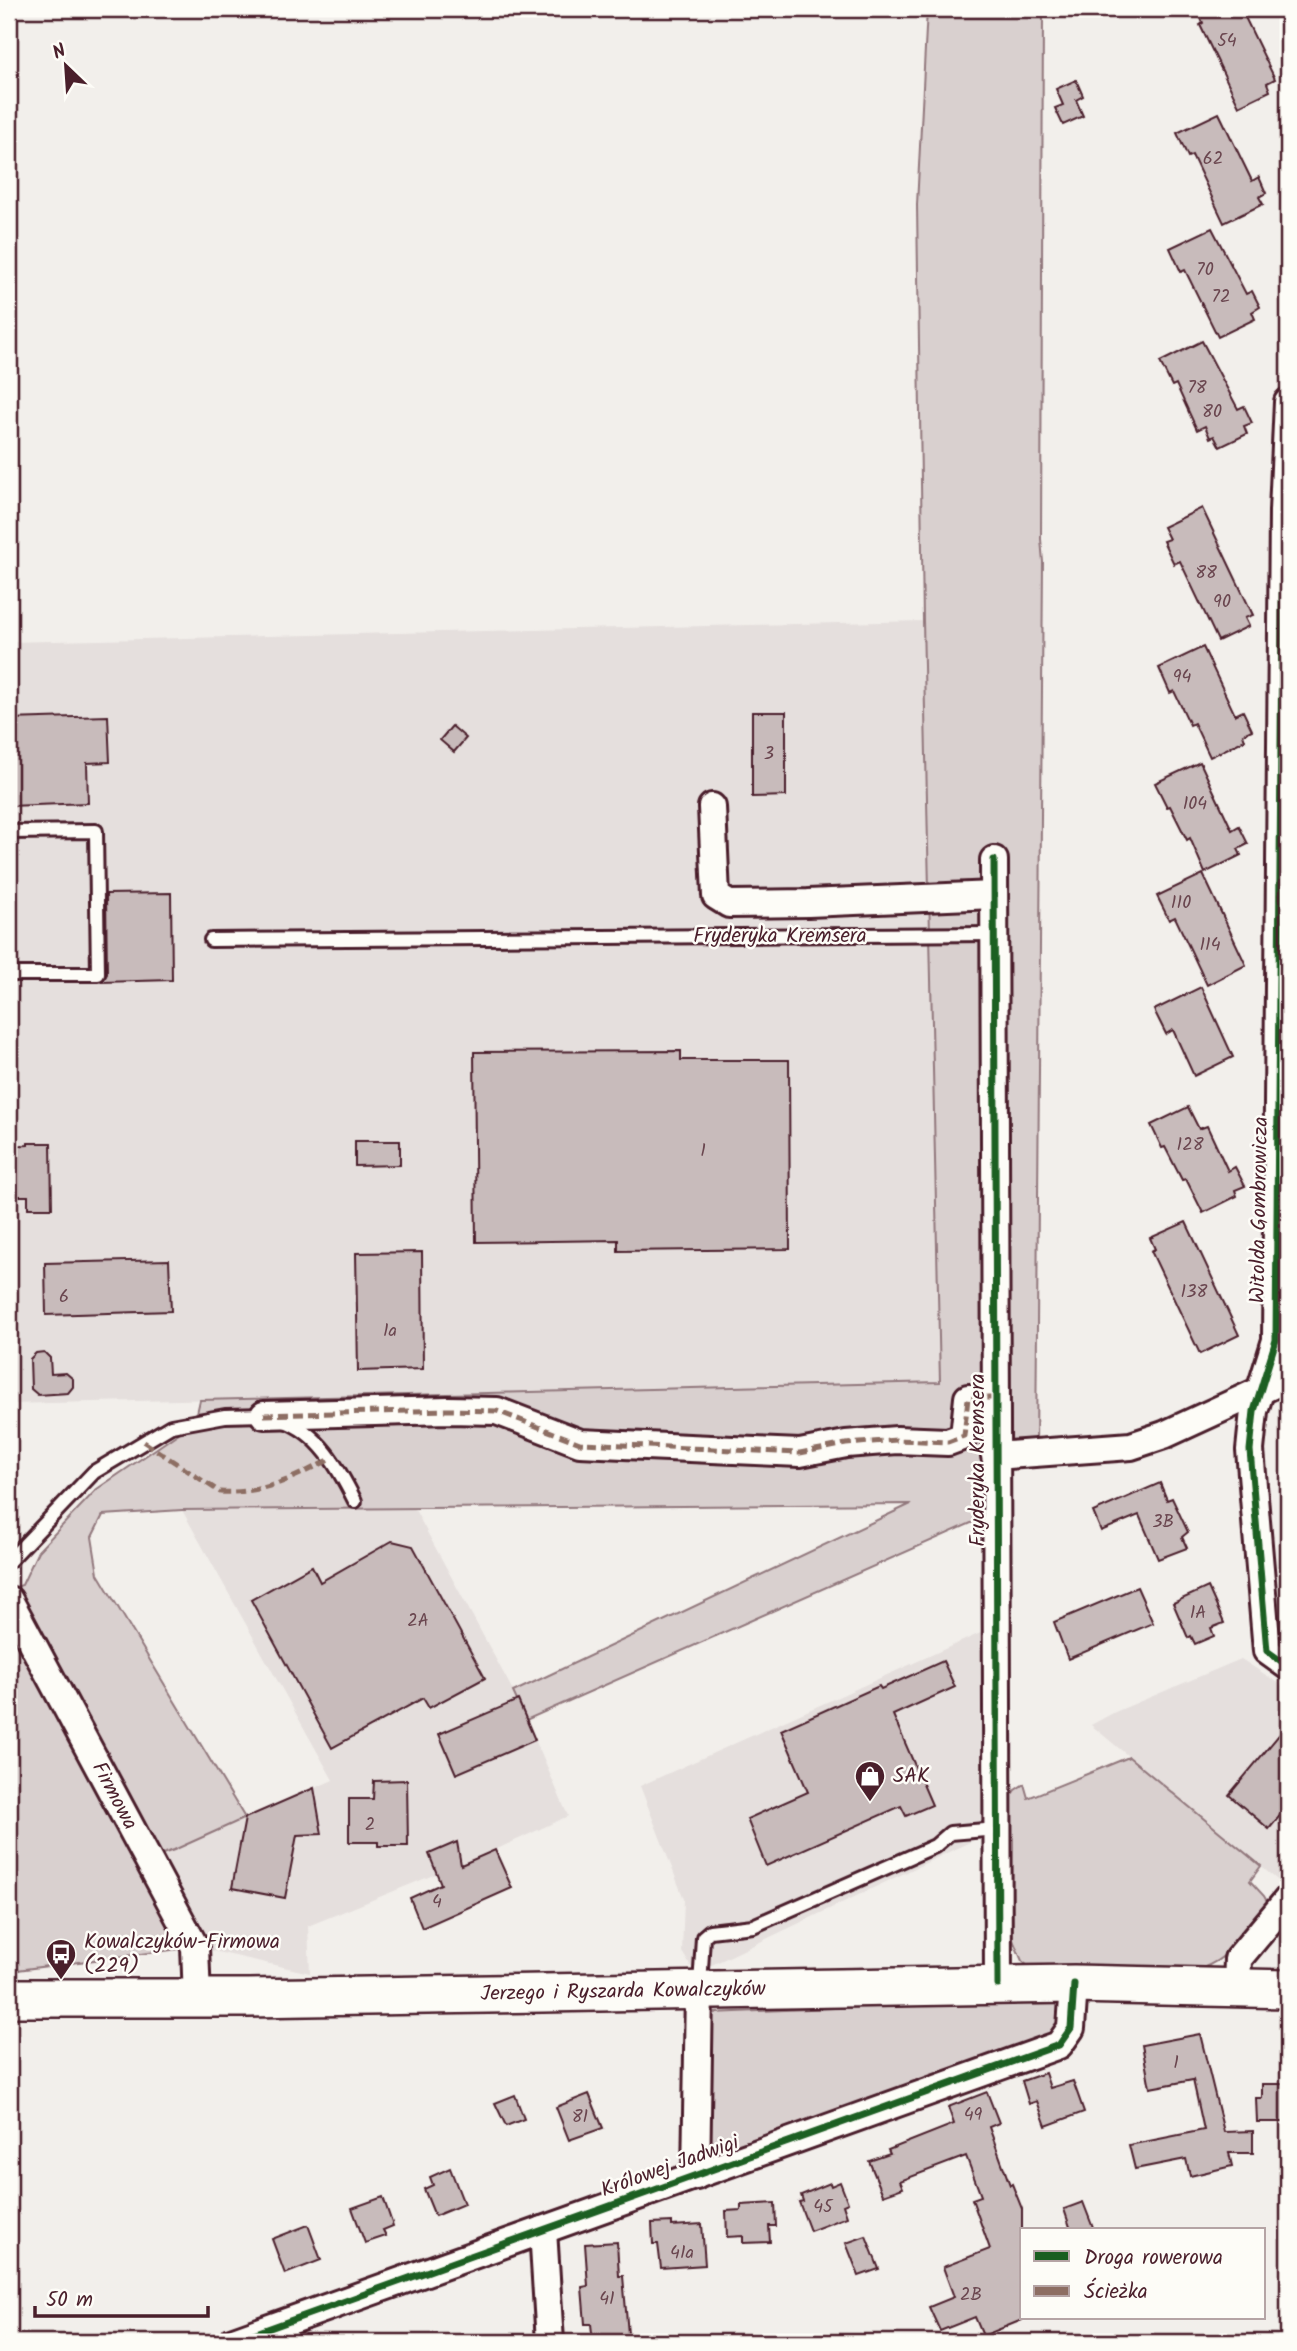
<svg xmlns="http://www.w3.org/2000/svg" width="1297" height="2351" font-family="Kalam,sans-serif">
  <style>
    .built { fill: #e5dfdd }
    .green { fill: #d9d0cf; stroke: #92787d; stroke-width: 2 }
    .building { fill: #c8bbbb; stroke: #4a1f2b; stroke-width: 2 }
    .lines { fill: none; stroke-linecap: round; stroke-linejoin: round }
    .lane-casing { stroke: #4a1f2b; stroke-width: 18 }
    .street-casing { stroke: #4a1f2b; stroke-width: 32 }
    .secondary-casing { stroke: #4a1f2b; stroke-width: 42 }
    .lane { stroke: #fdfcf7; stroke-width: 12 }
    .street { stroke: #fdfcf7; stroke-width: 26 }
    .secondary { stroke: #fdfcf7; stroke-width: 37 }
    .quiet { stroke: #8d6e63; stroke-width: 5; stroke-dasharray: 10 5; stroke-linecap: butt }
    .cycleway-casing { stroke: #fdfcf7; stroke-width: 11 }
    .cycleway { stroke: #1b5e20; stroke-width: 7 }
    .labels { text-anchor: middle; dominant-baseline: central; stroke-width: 5; stroke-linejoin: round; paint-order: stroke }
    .number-label { font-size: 18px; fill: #6a464f }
    .street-label { font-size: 21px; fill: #4a1f2b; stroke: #fdfcf7 }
    .poi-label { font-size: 21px; fill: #4a1f2b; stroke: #fdfcf7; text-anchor: start }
  </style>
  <rect width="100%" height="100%" fill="#f2efeb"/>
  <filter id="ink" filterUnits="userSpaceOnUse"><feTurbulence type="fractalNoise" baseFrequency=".0143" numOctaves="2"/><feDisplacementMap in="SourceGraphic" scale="14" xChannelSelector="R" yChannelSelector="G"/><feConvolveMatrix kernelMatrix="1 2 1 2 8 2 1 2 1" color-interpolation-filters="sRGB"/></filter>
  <g filter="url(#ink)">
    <g class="built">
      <path d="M 923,621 L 940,1382 L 9,1404 L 9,642 Z"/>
      <path d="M 414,1508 L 518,1700 L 568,1816 L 495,1850 L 308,1926 L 310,1973 L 195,1947 L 148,1859 L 174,1850 L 333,1780 L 182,1510 Z"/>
      <path d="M 996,1626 L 997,1829 L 695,1973 L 682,1952 L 684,1899 L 640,1786 Z"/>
      <path d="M 1241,1659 L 1288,1689 L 1288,1874 L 1281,1883 L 1091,1725 L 1115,1712 Z"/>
    </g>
    <g class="green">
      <path d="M 927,9 L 1043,9 L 1041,539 L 1043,562 L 1036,1453 L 995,1457 L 996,1512 L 526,1720 L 513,1692 L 911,1504 L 182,1510 L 103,1515 L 92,1537 L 98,1574 L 245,1818 L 174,1850 L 148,1859 L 195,1947 L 9,1971 L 9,1589 L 22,1585 L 38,1551 L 97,1489 L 195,1422 L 200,1400 L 940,1382 L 923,621 L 917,205 Z"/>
      <path d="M 1129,1757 L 1261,1866 L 1250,1881 L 1264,1896 L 1269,1905 C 1249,1930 1232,1958 1200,1969 L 1033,1970 L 1022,1961 L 1010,1933 L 1008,1800 L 1015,1790 L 1024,1784 L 1028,1798 Z"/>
      <path d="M 1060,1999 L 1071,2028 L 696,2176 L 711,2013 Z"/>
    </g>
    <g class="building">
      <path d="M 1197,9 L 1241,9 L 1275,79 L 1267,83 L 1270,91 L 1239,106 L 1200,25 L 1203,23 Z"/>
      <path d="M 1076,80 L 1083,96 L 1076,100 L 1083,116 L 1063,125 L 1055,108 L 1063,105 L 1056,89 Z"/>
      <path d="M 1219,113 L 1252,181 L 1259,177 L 1266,193 L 1259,197 L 1263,204 L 1224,223 L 1192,155 L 1188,157 L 1177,133 Z"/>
      <path d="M 1212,228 L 1246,294 L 1252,291 L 1260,307 L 1252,312 L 1255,319 L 1218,337 L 1185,270 L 1181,272 L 1170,248 Z"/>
      <path d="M 1202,341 L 1238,409 L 1244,406 L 1252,423 L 1244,426 L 1247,434 L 1220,447 L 1214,436 L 1210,438 L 1205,426 L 1197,430 L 1176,384 L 1172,386 L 1160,362 Z"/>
      <path d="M 1202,508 L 1253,615 L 1245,618 L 1249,626 L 1218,641 L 1180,561 L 1174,564 L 1163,541 L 1169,539 L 1163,527 Z"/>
      <path d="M 1203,647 L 1235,715 L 1243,711 L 1252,730 L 1243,734 L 1245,740 L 1210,757 L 1194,723 L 1190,725 L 1174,691 L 1170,693 L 1159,668 Z"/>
      <path d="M 752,712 L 786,712 L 786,796 L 752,797 Z"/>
      <path d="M 108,716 L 110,762 L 87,763 L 88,803 L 9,806 L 9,719 Z"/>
      <path d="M 452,726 L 466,738 L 454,752 L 440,740 Z"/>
      <path d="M 1200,762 L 1232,830 L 1239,826 L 1248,844 L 1238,849 L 1241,855 L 1205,873 L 1190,838 L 1187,840 L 1170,806 L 1167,807 L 1155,783 Z"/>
      <path d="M 1203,874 L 1246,965 L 1207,985 L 1175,917 L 1169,920 L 1157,896 Z"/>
      <path d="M 171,893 L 172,980 L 102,982 L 107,974 L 106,894 Z"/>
      <path d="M 1201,987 L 1233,1057 L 1194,1076 L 1173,1030 L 1166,1034 L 1154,1010 Z"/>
      <path d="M 681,1051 L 681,1060 L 789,1060 L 790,1249 L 618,1251 L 618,1240 L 476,1242 L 474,1052 Z"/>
      <path d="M 1188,1107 L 1199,1129 L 1207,1126 L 1228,1171 L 1235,1167 L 1245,1186 L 1235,1190 L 1237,1196 L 1203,1213 L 1186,1179 L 1182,1180 L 1165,1147 L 1162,1148 L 1151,1125 Z"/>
      <path d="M 355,1141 L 400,1141 L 400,1165 L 355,1166 Z"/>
      <path d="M 28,1143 L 51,1143 L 52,1208 L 28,1208 L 28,1196 L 9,1196 L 9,1146 L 28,1145 Z"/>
      <path d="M 1186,1222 L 1239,1335 L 1200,1354 L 1151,1251 L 1155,1249 L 1150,1238 Z"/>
      <path d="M 422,1252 L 423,1369 L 358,1371 L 356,1253 Z"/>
      <path d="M 169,1260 L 171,1311 L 46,1315 L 45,1263 Z"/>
      <path d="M 44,1352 L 50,1358 L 51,1374 L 66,1373 L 73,1379 L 73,1387 L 68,1393 L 38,1395 L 31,1389 L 30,1359 L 36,1353 Z"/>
      <path d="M 1160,1483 L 1167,1500 L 1172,1498 L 1188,1532 L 1182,1537 L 1187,1548 L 1158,1559 L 1139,1515 L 1101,1531 L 1093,1512 Z"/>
      <path d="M 392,1541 L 413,1546 L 485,1678 L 429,1708 L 423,1698 L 332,1748 L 251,1600 L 312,1566 L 320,1582 Z"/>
      <path d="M 1137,1587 L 1153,1623 L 1068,1659 L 1054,1622 Z"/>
      <path d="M 1208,1587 L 1224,1623 L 1211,1628 L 1214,1636 L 1195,1644 L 1191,1636 L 1188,1638 L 1173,1603 Z"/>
      <path d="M 943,1661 L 955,1687 L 893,1715 L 932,1805 L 906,1816 L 901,1806 L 766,1866 L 747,1819 L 808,1792 L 781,1730 L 879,1686 L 881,1689 Z"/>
      <path d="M 518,1700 L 535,1740 L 456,1774 L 439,1734 Z"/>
      <path d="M 1288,1724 L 1288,1806 L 1269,1829 L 1229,1795 Z"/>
      <path d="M 407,1780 L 408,1846 L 378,1846 L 378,1842 L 349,1842 L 349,1799 L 373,1799 L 374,1781 Z"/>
      <path d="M 314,1788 L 322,1834 L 297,1835 L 285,1898 L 232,1888 L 245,1818 Z"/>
      <path d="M 457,1842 L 461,1865 L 495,1850 L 512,1888 L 422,1928 L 410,1898 L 441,1884 L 429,1854 Z"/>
      <path d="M 1200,2034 L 1224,2132 L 1253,2131 L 1253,2153 L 1229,2153 L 1232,2166 L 1190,2176 L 1186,2159 L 1135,2169 L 1129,2145 L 1204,2130 L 1193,2080 L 1150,2088 L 1142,2045 Z"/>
      <path d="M 1045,2073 L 1050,2088 L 1073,2081 L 1084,2112 L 1046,2126 L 1037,2101 L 1029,2104 L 1022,2081 Z"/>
      <path d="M 1262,2084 L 1288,2084 L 1288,2122 L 1257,2122 L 1256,2098 L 1262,2098 Z"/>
      <path d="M 987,2092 L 999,2123 L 989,2127 L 1010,2185 L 1012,2184 L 1022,2209 L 1022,2320 L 983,2336 L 975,2317 L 940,2331 L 929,2307 L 954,2297 L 943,2267 L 990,2249 L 972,2199 L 981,2196 L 966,2156 L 900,2181 L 903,2188 L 883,2195 L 869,2161 L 890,2154 L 888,2150 L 954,2124 L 948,2107 Z"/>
      <path d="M 589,2094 L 603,2128 L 569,2140 L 556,2107 Z"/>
      <path d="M 515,2095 L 524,2119 L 506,2126 L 495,2103 Z"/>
      <path d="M 450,2168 L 464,2204 L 435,2216 L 424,2189 L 433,2185 L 430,2177 Z"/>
      <path d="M 840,2182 L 848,2203 L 843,2205 L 847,2217 L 810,2231 L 799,2202 L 803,2201 L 801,2195 L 830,2183 L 831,2186 Z"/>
      <path d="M 383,2197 L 393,2226 L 383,2230 L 386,2236 L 365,2243 L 352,2208 Z"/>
      <path d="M 1083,2202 L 1093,2228 L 1071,2230 L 1064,2209 Z"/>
      <path d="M 775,2203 L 776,2226 L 769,2226 L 770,2242 L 743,2243 L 743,2236 L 727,2237 L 726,2211 L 741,2210 L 741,2205 Z"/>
      <path d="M 672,2222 L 672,2226 L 702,2224 L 705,2265 L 661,2268 L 658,2244 L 653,2244 L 652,2223 Z"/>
      <path d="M 308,2225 L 321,2260 L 285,2274 L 272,2239 Z"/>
      <path d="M 866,2236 L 879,2269 L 859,2276 L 846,2243 Z"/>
      <path d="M 617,2242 L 619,2276 L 623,2276 L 628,2334 L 624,2335 L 624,2342 L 593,2342 L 591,2324 L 585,2324 L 582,2287 L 588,2286 L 585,2244 Z"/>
    </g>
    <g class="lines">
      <g class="lane-casing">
        <g id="lane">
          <path d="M 9,832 L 96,831 L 98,974 L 9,974"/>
          <path d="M 211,940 L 994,934"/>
          <path d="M 282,1420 C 319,1432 339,1469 355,1501"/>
          <path d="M 9,1561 L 94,1472 L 171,1426 L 225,1416 L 265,1415"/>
          <path d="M 700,1986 L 703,1937 L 710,1931 L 753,1926 L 935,1846 L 950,1833 L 997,1829"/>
        </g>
      </g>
      <g class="street-casing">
        <g id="street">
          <path d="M 1288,402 L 1283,511 L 1276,1340 L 1254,1411 L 1250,1450 L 1267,1651 L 1288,1666"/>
          <path d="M 712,807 L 716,896 L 729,904 L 808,903 L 994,895"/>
          <path d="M 994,860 L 998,1985"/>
          <path d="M 264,1415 L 448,1410 L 497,1411 L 580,1443 L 800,1453 L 846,1444 L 897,1440 L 948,1442 L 964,1436 L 968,1398 L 995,1398"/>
          <path d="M 995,1456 L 1131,1446 L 1164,1435 L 1288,1378"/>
          <path d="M 9,1600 L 195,1947 L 197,1999"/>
          <path d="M 1237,1987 L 1238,1959 L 1288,1899"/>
          <path d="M 696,2176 L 699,1991"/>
          <path d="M 543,2230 L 550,2342"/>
          <path d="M 231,2342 L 1059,2045 L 1071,2028 L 1074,1984"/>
        </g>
      </g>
      <g class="secondary-casing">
        <path id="secondary" d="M 9,1998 L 248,1998 L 1074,1984 L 1288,1989"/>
      </g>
      <use href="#lane" class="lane"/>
      <use href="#street" class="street"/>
      <use href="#secondary" class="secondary"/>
      <g class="quiet">
        <path d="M 264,1415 L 448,1410 L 497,1411 L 580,1443 L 800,1453 L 846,1444 L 897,1440 L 948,1442 L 964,1436 L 968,1398 L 995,1398"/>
        <path d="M 144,1442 L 220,1492 C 264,1494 293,1478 331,1459"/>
      </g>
      <g class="cycleway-casing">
        <g id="cycleway">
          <path d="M 1288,402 L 1283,511 L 1276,1340 L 1254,1411 L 1250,1450 L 1267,1651 L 1288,1666"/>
          <path d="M 994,860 L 998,1985"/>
          <path d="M 231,2342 L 1059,2045 L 1071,2028 L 1074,1984"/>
        </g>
      </g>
      <use href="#cycleway" class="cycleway"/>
    </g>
  </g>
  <defs>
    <g id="shop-pin" transform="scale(1.575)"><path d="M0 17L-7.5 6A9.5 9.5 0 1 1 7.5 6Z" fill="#4a1f2b" stroke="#fdfcf7"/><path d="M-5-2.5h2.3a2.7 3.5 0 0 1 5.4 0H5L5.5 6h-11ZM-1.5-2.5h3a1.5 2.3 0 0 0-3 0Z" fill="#fff"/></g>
    <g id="bus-pin" transform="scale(1.575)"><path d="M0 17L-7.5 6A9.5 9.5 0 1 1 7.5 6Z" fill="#4a1f2b" stroke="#fdfcf7"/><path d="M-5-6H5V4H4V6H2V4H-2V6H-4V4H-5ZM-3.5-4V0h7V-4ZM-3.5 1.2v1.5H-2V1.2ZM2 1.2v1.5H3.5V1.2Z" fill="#fff"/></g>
  </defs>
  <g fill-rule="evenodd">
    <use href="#shop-pin" x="870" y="1776"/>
    <use href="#bus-pin" x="61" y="1954"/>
  </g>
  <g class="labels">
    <g class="number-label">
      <text x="1227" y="41">54</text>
      <text x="1213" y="159">62</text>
      <text x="1205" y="270">70</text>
      <text x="1221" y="297">72</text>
      <text x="1197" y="388">78</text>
      <text x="1212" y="412">80</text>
      <text x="1206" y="573">88</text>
      <text x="1222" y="602">90</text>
      <text x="1182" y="677">94</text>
      <text x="769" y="754">3</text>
      <text x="1195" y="804">104</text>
      <text x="1181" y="903">110</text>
      <text x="1210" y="945">114</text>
      <text x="1190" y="1145">128</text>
      <text x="703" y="1151">1</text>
      <text x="1194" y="1292">138</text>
      <text x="64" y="1297">6</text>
      <text x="390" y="1331">1a</text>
      <text x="1163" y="1522">3B</text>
      <text x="1198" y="1613">1A</text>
      <text x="418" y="1621">2A</text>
      <text x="370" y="1825">2</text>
      <text x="437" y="1902">4</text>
      <text x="1176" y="2063">1</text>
      <text x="973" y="2115">49</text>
      <text x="580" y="2117">81</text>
      <text x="823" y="2207">45</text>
      <text x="682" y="2253">41a</text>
      <text x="971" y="2295">2B</text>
      <text x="607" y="2299">41</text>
    </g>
    <g class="street-label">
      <text x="780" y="936">Fryderyka Kremsera</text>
      <text transform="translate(1260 1210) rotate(-89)">Witolda Gombrowicza</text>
      <text transform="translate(978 1460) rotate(-90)">Fryderyka Kremsera</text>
      <text transform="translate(114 1796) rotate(62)">Firmowa</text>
      <text transform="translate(623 1992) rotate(-1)">Jerzego i Ryszarda Kowalczyków</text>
      <text transform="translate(670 2167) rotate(-20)">Królowej Jadwigi</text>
    </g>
    <g class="poi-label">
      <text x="893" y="1776">SAK</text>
      <text x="84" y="1942">Kowalczyków-Firmowa<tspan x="84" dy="24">(229)</tspan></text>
    </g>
  </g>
  <rect width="1297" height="2351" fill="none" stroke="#fdfcf7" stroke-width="35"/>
  <rect x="18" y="18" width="1262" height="2316" fill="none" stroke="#4a1f2b" stroke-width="2.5" filter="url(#ink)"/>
  <rect x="1020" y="2228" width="245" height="91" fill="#fdfcf7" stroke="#b5a4a5" stroke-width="2"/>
  <rect x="1034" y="2251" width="35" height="10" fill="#1b5e20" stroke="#b5a4a5" stroke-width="2"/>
  <text x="1084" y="2264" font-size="21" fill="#4a1f2b">Droga rowerowa</text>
  <rect x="1034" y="2286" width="35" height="10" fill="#8d6e63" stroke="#b5a4a5" stroke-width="2"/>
  <text x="1084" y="2298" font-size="21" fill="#4a1f2b">Ścieżka</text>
  <g transform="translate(66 66) rotate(335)" stroke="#fdfcf7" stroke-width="5" paint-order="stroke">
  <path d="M0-5L12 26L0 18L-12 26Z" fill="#4a1f2b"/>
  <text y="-10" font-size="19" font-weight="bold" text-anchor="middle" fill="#4a1f2b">N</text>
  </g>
  <path d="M35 2306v10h173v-10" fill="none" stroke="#4a1f2b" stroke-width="3.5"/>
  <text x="46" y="2306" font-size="21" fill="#4a1f2b" stroke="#fdfcf7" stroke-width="5" paint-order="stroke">50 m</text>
</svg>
